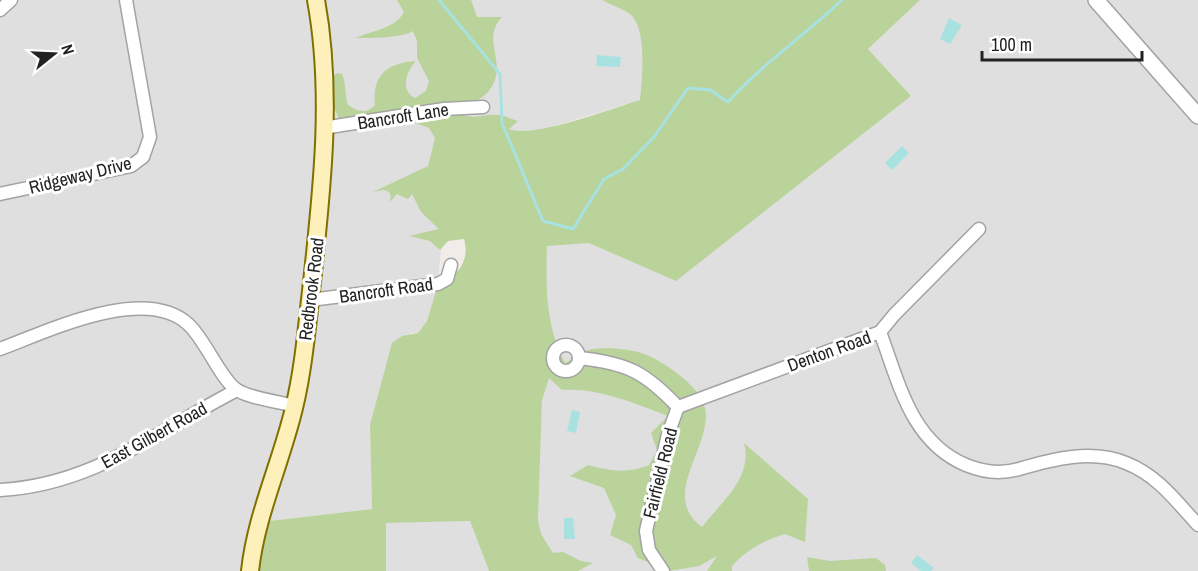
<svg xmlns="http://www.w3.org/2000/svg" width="1198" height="571" font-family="'Archivo Narrow',sans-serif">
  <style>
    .residential { fill: #e0dfdf }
    .forest { fill: #b9d39b }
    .water { fill: #a7e2e1 }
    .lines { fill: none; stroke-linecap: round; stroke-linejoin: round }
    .stream { stroke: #a7e2e1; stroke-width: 3 }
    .minor-casing { stroke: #a3a3a3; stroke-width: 15 }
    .tertiary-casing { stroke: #a3a3a3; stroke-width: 18 }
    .secondary-casing { stroke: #817000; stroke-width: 20 }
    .minor { stroke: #fff; stroke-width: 12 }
    .tertiary { stroke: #fff; stroke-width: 15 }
    .secondary { stroke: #fdf0bb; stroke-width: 16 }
    .labels { text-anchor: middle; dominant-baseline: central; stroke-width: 6; stroke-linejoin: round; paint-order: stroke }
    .street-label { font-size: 18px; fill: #222; stroke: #fff }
  </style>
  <rect width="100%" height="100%" fill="#f2ece8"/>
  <g class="residential">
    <path d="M 0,0 L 645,0 L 657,42 L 640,100 L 449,158 L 438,284 L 427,321 L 418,333 L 410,333 L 370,425 L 372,509 L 261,522 L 250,571 L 0,571 Z"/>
    <path d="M 920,0 L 1198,0 L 1198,571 L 548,571 L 538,521 L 547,245 L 589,243 L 808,175 L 911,96 L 868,49 Z"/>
    <path d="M 470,521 L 489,571 L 386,571 L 386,523 Z"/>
  </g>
  <g class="forest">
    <path d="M 397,0 L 471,0 L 477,17 L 502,17 C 479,42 511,64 488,92 C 480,101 465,106 455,113 C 478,120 474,115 494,115 C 502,114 511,119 518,121 L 509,129 C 533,139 613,108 640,100 C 642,80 647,32 632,16 C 625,9 611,5 602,0 L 920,0 L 868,49 L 911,96 L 676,281 L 589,243 L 547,246 C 546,288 545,324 565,363 C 573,359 583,350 593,349 C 608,347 633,349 647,355 C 667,364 705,389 706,414 C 707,452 661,497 702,527 C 722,501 753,478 744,443 L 808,499 L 805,542 L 785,534 C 763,541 748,549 732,566 L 732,571 L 707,571 L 717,556 L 699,566 L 669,571 L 638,558 L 631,545 L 610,535 L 616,515 L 604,488 L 570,476 L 588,465 C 610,471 627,474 649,465 L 657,450 L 651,433 L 668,416 C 634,403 598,388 562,390 L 549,378 L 542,400 L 538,520 L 541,534 L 553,553 L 563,552 L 581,561 L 593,563 L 578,571 L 489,571 L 470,521 L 386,523 L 386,571 L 250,571 L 261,522 L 372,509 L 370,425 L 392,343 L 402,336 L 418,333 L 427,321 L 438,284 C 459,276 470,260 464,239 L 448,241 L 440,250 L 430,241 L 409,236 L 439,229 L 421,212 L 412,194 L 408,199 L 397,194 L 389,203 L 391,196 L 389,192 L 384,190 L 373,192 L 428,166 L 435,138 L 429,128 L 413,122 L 390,124 L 407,119 L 339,119 C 332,104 329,90 334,75 L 338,73 L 342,74 C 347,85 344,94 348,105 C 358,112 367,114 375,105 C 372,76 386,63 416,61 C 406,71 400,91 415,98 L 426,91 L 429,81 L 417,58 L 417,41 L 413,31 C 403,38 371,38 356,38 C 373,30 395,29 404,12 Z"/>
    <path d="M 807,557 L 830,561 L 876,558 L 885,565 L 886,571 L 809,571 Z"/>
  </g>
  <g class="water">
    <path d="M 949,18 L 962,25 L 950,44 L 940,39 Z"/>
    <path d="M 597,55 L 621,57 L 620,67 L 596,66 Z"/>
    <path d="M 902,146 L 909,153 L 892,170 L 885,163 Z"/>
    <path d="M 572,410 L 580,412 L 576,433 L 567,431 Z"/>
    <path d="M 564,518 L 573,518 L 575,539 L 564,539 Z"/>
    <path d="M 917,555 L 934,568 L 931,571 L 921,571 L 911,563 Z"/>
  </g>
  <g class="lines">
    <path class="stream" d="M 439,0 L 500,74 L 502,123 L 543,221 L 573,229 L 604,179 L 623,169 L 654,137 L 688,88 L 710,90 L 728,102 C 762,64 805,35 842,0"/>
    <g class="minor-casing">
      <g id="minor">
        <path d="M 0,10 L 11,0"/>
        <path d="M 323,128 L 444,109 L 483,107"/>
        <path d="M 0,194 L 131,166 L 143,157 L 150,137 L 126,0"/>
        <path d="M 310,300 L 438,284 L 447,279 L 451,265"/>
        <path d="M 880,332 C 899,383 911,442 966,465 C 983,472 1002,474 1019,469 C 1053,459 1091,449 1126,463 C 1157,475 1176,501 1198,525"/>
        <circle cx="566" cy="358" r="13"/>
        <path d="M 0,349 C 46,332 144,284 188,324 C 205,339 221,380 237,390 C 249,398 280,402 295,406"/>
        <path d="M 579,358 C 627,363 645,372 678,407"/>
        <path d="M 678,407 L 880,332 L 894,315 L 979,229"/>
        <path d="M 0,490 C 94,485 157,431 237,390"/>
        <path d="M 663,571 L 649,550 L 646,531 L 668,434 L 678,407"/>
      </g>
    </g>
    <g class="tertiary-casing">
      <path id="tertiary" d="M 1096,0 L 1198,116"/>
    </g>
    <g class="secondary-casing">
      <path id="secondary" d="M 250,571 C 256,515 281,463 294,408 C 304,367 307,324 312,282 C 322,190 333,92 316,0"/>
    </g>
    <use href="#minor" class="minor"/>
    <use href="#tertiary" class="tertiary"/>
    <use href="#secondary" class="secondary"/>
  </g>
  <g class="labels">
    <g class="street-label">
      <text transform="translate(403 116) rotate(-9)">Bancroft Lane</text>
      <text transform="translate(80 175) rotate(-14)">Ridgeway Drive</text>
      <text transform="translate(311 289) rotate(-83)">Redbrook Road</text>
      <text transform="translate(386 290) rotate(-8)">Bancroft Road</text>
      <text transform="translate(829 351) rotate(-20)">Denton Road</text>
      <text transform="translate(154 435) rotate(-29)">East Gilbert Road</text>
      <text transform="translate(660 473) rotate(-76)">Fairfield Road</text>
    </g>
  </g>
  <g transform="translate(54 54) rotate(72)" stroke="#ffffff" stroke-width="4.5" paint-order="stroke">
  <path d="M0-4.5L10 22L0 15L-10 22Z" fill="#222222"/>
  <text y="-9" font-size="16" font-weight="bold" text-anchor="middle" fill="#222222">N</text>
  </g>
  <path d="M982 51v9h160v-9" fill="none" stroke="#222222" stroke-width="3"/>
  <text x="991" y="51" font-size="18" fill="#222222" stroke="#ffffff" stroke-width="4.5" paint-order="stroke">100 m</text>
</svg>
